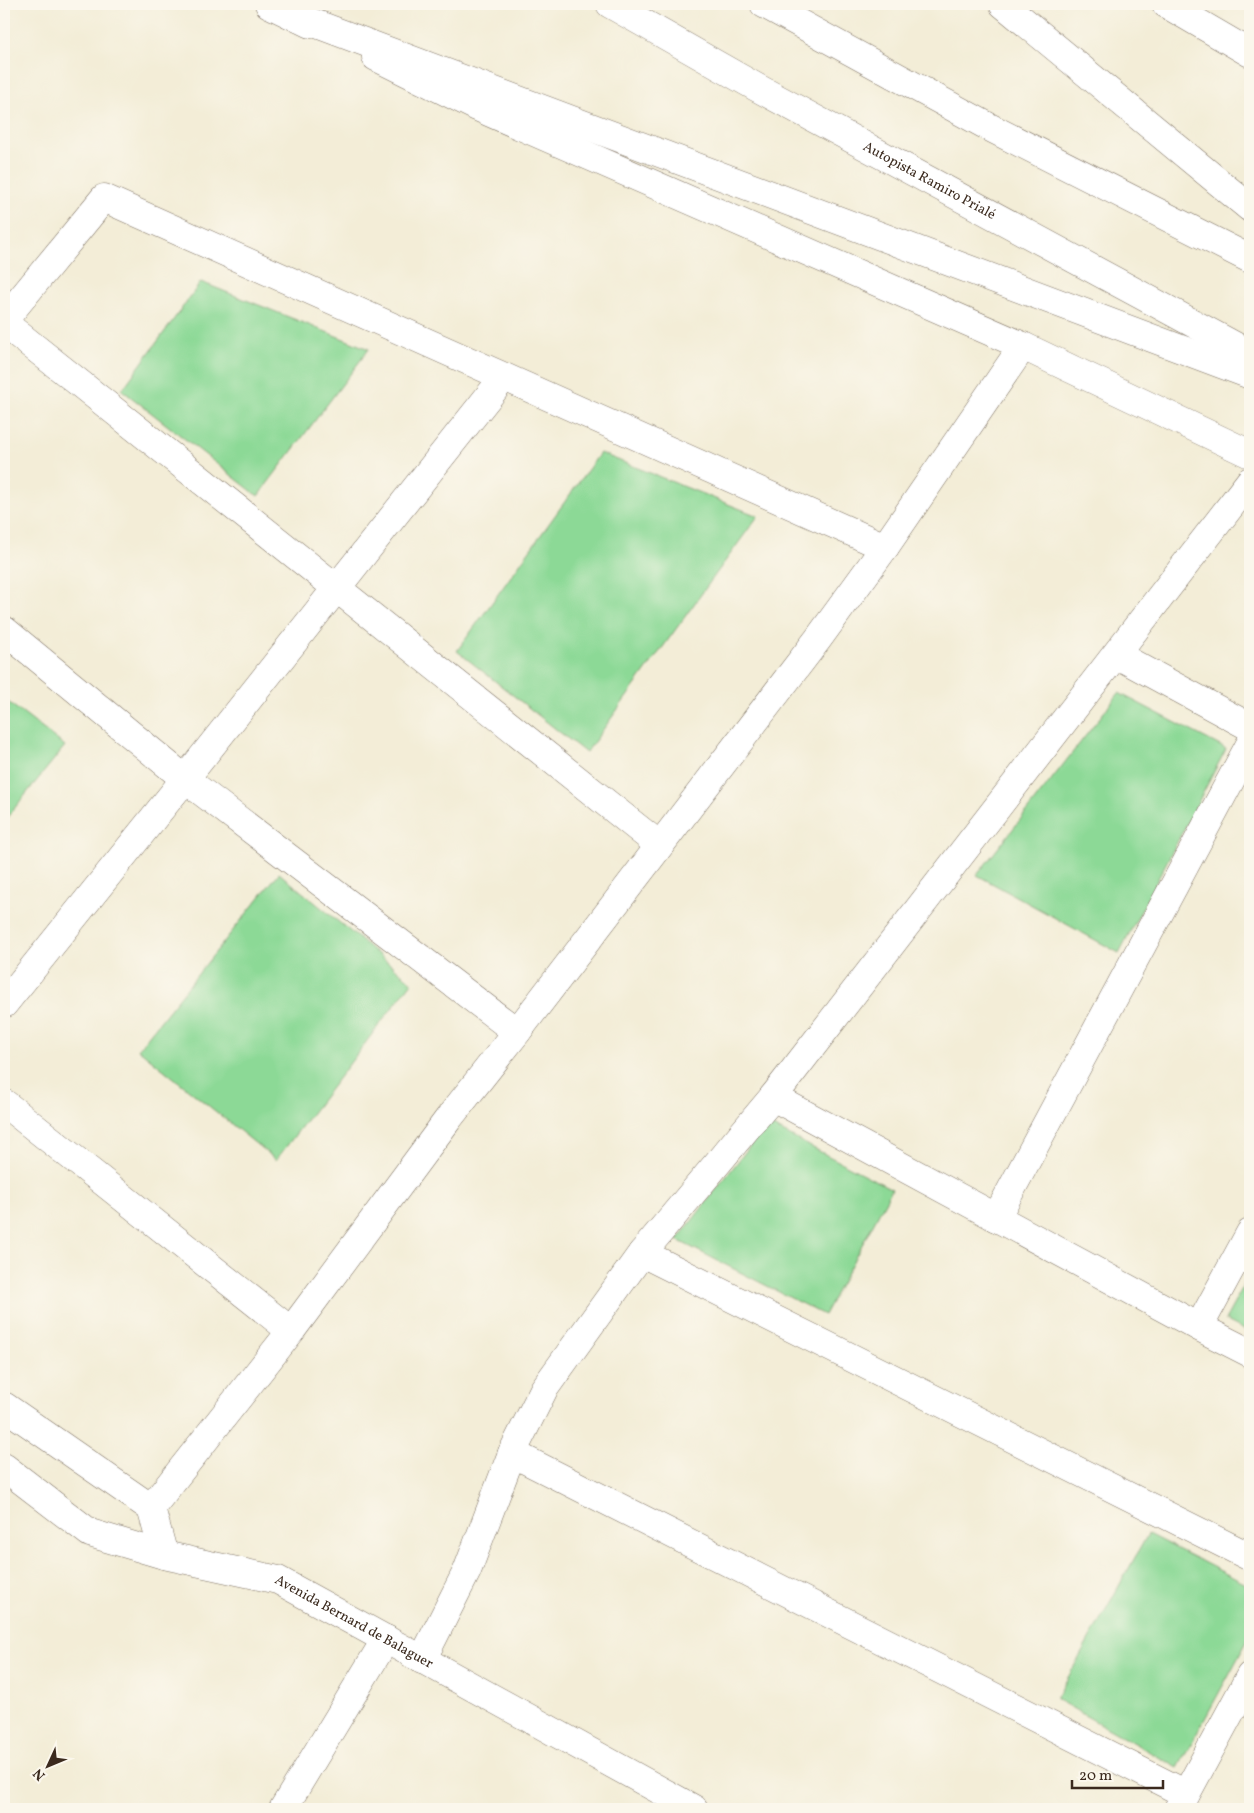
<svg xmlns="http://www.w3.org/2000/svg" width="1254" height="1813" font-family="Vollkorn,serif">
  <style>
    .green { fill: #8cd996; stroke: #64825a }
    .lines { fill: none; stroke-linecap: round; stroke-linejoin: round }
    .street-casing { stroke: #7b6e5f; stroke-width: 29 }
    .secondary-casing { stroke: #7b6e5f; stroke-width: 29 }
    .highway-casing { stroke: #7b6e5f; stroke-width: 29 }
    .street { stroke: #fff; stroke-width: 28 }
    .secondary { stroke: #fff; stroke-width: 28 }
    .highway { stroke: #fff; stroke-width: 28 }
    .labels { text-anchor: middle; dominant-baseline: central; stroke-width: 4; stroke-linejoin: round; paint-order: stroke }
    .street-label { font-size: 14px; fill: #3b2a1e; stroke: #fbf7ec }
  </style>
  <rect width="100%" height="100%" fill="#fbf7ec"/>
  <filter id="ink" filterUnits="userSpaceOnUse"><feTurbulence type="fractalNoise" baseFrequency=".02" numOctaves="2"/><feDisplacementMap in="SourceGraphic" scale="10" xChannelSelector="R" yChannelSelector="G"/><feConvolveMatrix kernelMatrix="1 2 1 2 8 2 1 2 1" color-interpolation-filters="sRGB"/></filter>
  <filter id="wash" filterUnits="userSpaceOnUse"><feTurbulence type="fractalNoise" baseFrequency=".0096" numOctaves="4" result="noise"/><feDisplacementMap in="SourceGraphic" scale="20" xChannelSelector="R" yChannelSelector="G"/><feGaussianBlur stdDeviation="1.12" result="paint"/><feColorMatrix in="noise" values="0 0 0 0 0 0 0 0 0 0 0 0 0 0 0 0 0 1.4 0 .05"/><feComposite in="paint" operator="in"/></filter>
  <g filter="url(#wash)">
    <rect width="100%" height="100%" fill="#f3edd7"/>
    <g class="green">
      <path d="M 201,282 L 369,349 L 258,496 L 122,390 Z"/>
      <path d="M 600,453 L 758,516 L 586,753 L 457,651 Z"/>
      <path d="M 1119,693 L 1226,749 L 1119,953 L 977,875 Z"/>
      <path d="M 4,699 L 65,746 L 4,821 Z"/>
      <path d="M 279,873 L 412,982 L 276,1160 L 138,1049 Z"/>
      <path d="M 767,1124 L 892,1189 L 824,1315 L 677,1240 Z"/>
      <path d="M 1250,1274 L 1250,1333 L 1225,1320 Z"/>
      <path d="M 1148,1534 L 1250,1586 L 1250,1636 L 1178,1768 L 1056,1699 Z"/>
    </g>
  </g>
  <g filter="url(#ink)">
    <g class="lines">
      <g class="street-casing">
        <g id="street">
          <path d="M 269,4 L 310,24"/>
          <path d="M 1166,4 L 1250,53"/>
          <path d="M 376,57 L 477,107 L 1023,346 L 1250,454"/>
          <path d="M 4,320 L 104,198 L 885,547"/>
          <path d="M 4,323 L 659,845"/>
          <path d="M 4,630 L 185,779 L 517,1032"/>
          <path d="M 1117,655 L 1250,727"/>
          <path d="M 4,1004 L 185,779 L 504,377"/>
          <path d="M 773,1097 L 1199,1327 L 1250,1353"/>
          <path d="M 4,1103 L 291,1331"/>
          <path d="M 996,1218 L 1250,744"/>
          <path d="M 642,1253 L 1250,1557"/>
          <path d="M 1199,1327 L 1250,1233"/>
          <path d="M 4,1406 L 151,1508"/>
          <path d="M 512,1453 L 1186,1794"/>
          <path d="M 164,1555 L 151,1508 L 291,1331 L 449,1118 L 517,1032 L 818,639 L 885,547 L 1023,346"/>
          <path d="M 422,1660 L 467,1571 L 512,1453 L 544,1389 L 642,1253 L 773,1097 L 1250,481"/>
          <path d="M 283,1809 L 386,1639"/>
          <path d="M 1178,1809 L 1250,1676"/>
        </g>
      </g>
      <g class="secondary-casing">
        <g id="secondary">
          <path id="s1" d="M 4,1467 L 90,1533 L 164,1555 L 278,1580 L 694,1809"/>
        </g>
      </g>
      <g class="highway-casing">
        <g id="highway">
          <path id="s2" d="M 610,4 L 756,87 L 1250,354"/>
          <path d="M 764,4 L 991,128 L 1250,259"/>
          <path d="M 1003,4 L 1250,208"/>
          <path d="M 290,14 L 1250,375"/>
        </g>
      </g>
      <use href="#street" class="street"/>
      <use href="#secondary" class="secondary"/>
      <use href="#highway" class="highway"/>
    </g>
  </g>
  <g class="labels">
    <g class="street-label">
      <text stroke="none"><textPath href="#s2" startOffset="365">Autopista Ramiro Prialé</textPath></text>
      <text stroke="none"><textPath href="#s1" startOffset="389">Avenida Bernard de Balaguer</textPath></text>
    </g>
  </g>
  <rect width="1254" height="1813" fill="none" stroke="#fbf7ec" stroke-width="20"/>
  <g transform="translate(48 1766) rotate(226)" stroke="#fbf7ec" stroke-width="4" paint-order="stroke">
  <path d="M0-4L9 19L0 12L-9 19Z" fill="#3b2a1e"/>
  <text y="-8" font-size="14" font-weight="bold" text-anchor="middle" fill="#3b2a1e">N</text>
  </g>
  <path d="M1072 1780v8h91v-8" fill="none" stroke="#3b2a1e" stroke-width="2.5"/>
  <text x="1079" y="1780" font-size="15" fill="#3b2a1e" stroke="#fbf7ec" stroke-width="4" paint-order="stroke">20 m</text>
</svg>
